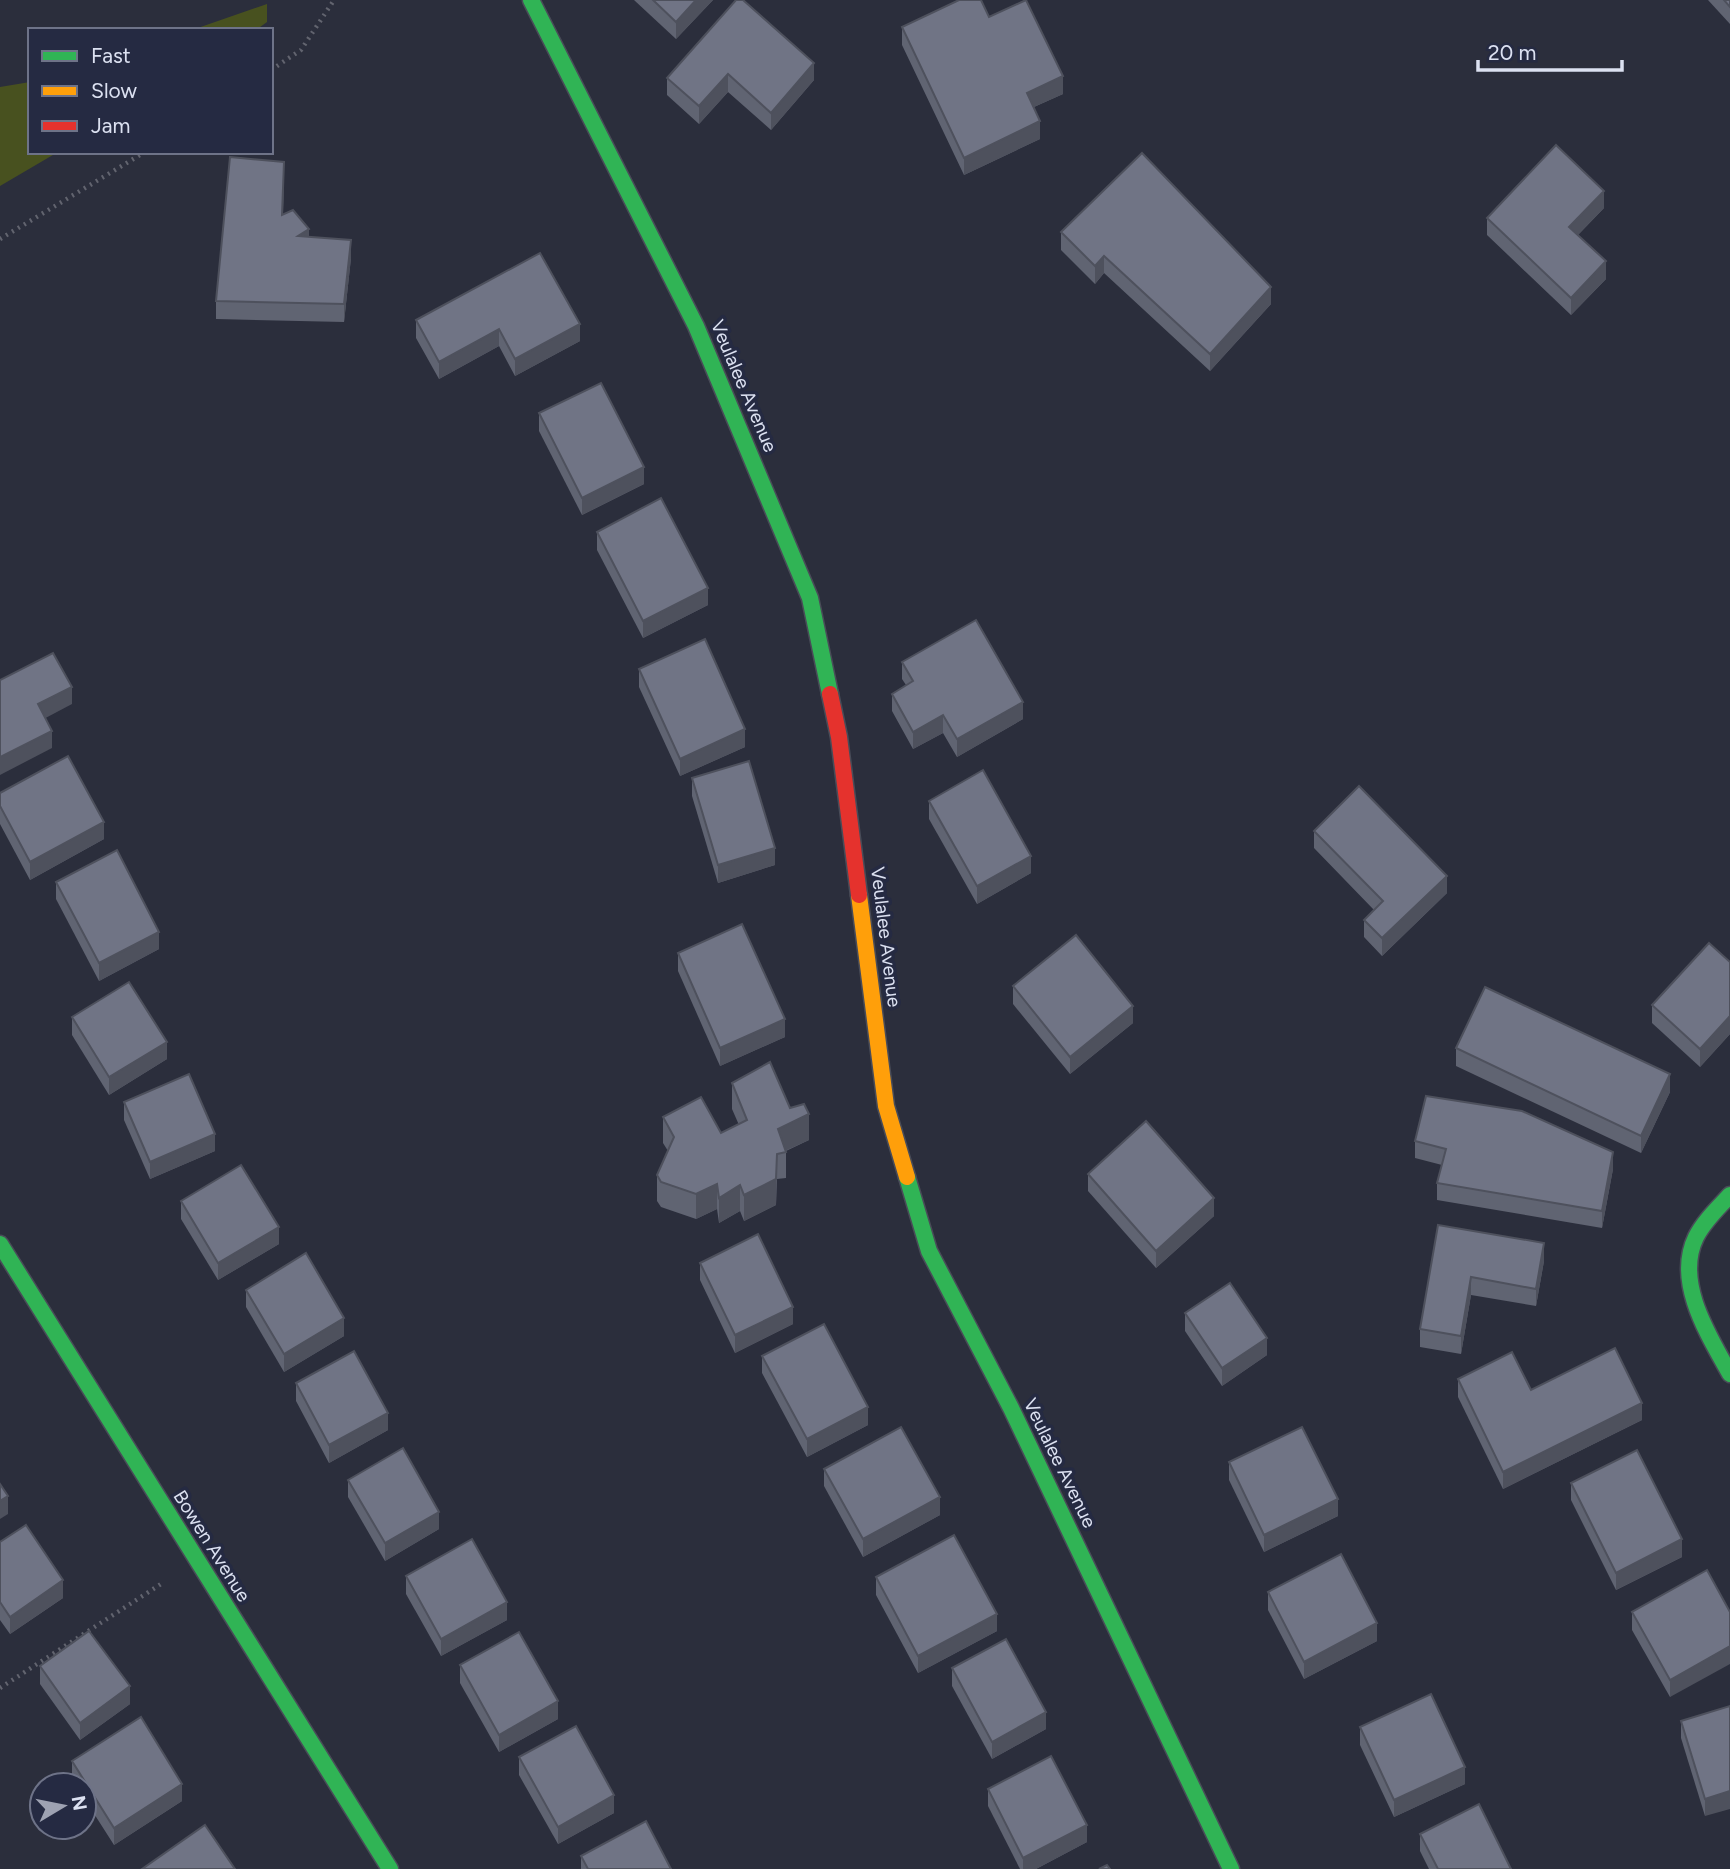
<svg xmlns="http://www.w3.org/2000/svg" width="1730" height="1869" font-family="Figtree,sans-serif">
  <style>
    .forest { fill: #48511f }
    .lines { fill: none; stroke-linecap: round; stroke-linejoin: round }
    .fast-casing { stroke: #494c58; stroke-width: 19 }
    .slow-casing { stroke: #494c58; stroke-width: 19 }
    .jam-casing { stroke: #494c58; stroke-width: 19 }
    .path { stroke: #62646f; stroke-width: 4.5; stroke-dasharray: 2 5; stroke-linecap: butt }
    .fast { stroke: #30b455; stroke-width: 16 }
    .slow { stroke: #ff9f0a; stroke-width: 16 }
    .jam { stroke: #e5322d; stroke-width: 16 }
    .wall { fill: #606472 }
    .shaded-wall { fill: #4e515d }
    .building { fill: #707485; stroke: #4e515d; stroke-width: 2 }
    .labels { text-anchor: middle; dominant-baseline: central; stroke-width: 7; stroke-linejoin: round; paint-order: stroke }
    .street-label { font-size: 19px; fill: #dce1f1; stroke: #252a42 }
  </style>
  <rect width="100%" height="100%" fill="#2b2e3c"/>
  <g class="forest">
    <path d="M 267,4 L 267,22 L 256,30 L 192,30 Z"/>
    <path d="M 30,82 L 30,152 L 58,152 L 0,186 L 0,87 Z"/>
  </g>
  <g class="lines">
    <g class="fast-casing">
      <g id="fast">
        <path d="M 531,0 L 696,326 L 810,598 L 830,694"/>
        <path d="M 907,1177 L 929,1251 L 1011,1408 L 1231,1869"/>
        <path d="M 1730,1195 C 1718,1208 1704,1221 1696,1237 C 1674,1282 1709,1336 1730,1374"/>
        <path d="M 0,1244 L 390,1869"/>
      </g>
    </g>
    <g class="slow-casing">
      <path id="slow" d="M 859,895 L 886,1106 L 907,1177"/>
    </g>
    <g class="jam-casing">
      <path id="jam" d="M 830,694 L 839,737 L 859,895"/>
    </g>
    <g class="path">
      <path d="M 271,70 L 301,50 L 334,0"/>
      <path d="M 0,239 L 145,152"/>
      <path d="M 0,1688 L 161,1584"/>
    </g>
    <use href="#fast" class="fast"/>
    <use href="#slow" class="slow"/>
    <use href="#jam" class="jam"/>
  </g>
  <g class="wall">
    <path d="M 634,0 L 713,0 L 676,39 Z"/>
    <path d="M 736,0 L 814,80 L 771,130 L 728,92 L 699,124 L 667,95 L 667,78 Z"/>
    <path d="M 1708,0 L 1730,0 L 1730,24 Z"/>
    <path d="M 989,17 L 1063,94 L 1034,107 L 1040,139 L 964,175 L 902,45 L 902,27 Z"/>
    <path d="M 284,179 L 283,214 L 309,237 L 351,258 L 344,322 L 216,319 L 216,301 Z"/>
    <path d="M 1604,208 L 1578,235 L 1606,279 L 1571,315 L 1487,235 L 1487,218 Z"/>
    <path d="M 1061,232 L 1271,304 L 1210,371 L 1104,273 L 1095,284 L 1061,250 Z"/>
    <path d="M 540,253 L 580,341 L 515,376 L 499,346 L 439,379 L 416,338 L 416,320 Z"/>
    <path d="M 539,413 L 644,484 L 582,515 L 539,431 Z"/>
    <path d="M 597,532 L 708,605 L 643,638 L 597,550 Z"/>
    <path d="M 902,662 L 1023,719 L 957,757 L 943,733 L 913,749 L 892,711 L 892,694 L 906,685 L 902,679 Z"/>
    <path d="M 639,669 L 745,747 L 680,776 L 639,687 Z"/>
    <path d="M 692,778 L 775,865 L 718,883 L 692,796 Z"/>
    <path d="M 0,793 L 104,839 L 30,880 L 0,824 Z"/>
    <path d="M 929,801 L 1031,873 L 977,904 L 929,819 Z"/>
    <path d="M 1314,831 L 1447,893 L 1382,956 L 1364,937 L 1364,920 L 1374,910 L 1314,848 Z"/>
    <path d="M 56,882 L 159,949 L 99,981 L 56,899 Z"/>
    <path d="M 678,953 L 785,1037 L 720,1066 L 678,971 Z"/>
    <path d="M 1730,962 L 1730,1034 L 1700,1067 L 1652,1023 L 1652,1005 Z"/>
    <path d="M 1013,986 L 1133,1023 L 1070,1074 L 1013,1004 Z"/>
    <path d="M 72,1017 L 167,1059 L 109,1095 L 72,1035 Z"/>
    <path d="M 1456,1048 L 1670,1092 L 1641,1153 L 1456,1066 Z"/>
    <path d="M 732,1083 L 790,1108 L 809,1140 L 786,1151 L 786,1178 L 777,1179 L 776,1205 L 744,1221 L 740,1211 L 719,1223 L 717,1209 L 696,1219 L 661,1207 L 657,1201 L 657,1175 L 668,1151 L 663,1143 L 663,1117 L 721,1133 L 739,1125 L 732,1109 Z"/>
    <path d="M 124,1102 L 215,1151 L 150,1179 L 124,1120 Z"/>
    <path d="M 1415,1141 L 1613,1169 L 1602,1228 L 1437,1200 L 1437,1183 L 1442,1165 L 1415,1158 Z"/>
    <path d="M 1088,1174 L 1214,1216 L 1156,1268 L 1088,1191 Z"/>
    <path d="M 181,1201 L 279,1244 L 218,1280 L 181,1219 Z"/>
    <path d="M 1438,1225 L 1544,1261 L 1536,1306 L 1471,1295 L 1461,1354 L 1420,1347 L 1420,1329 Z"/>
    <path d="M 700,1263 L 793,1324 L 735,1353 L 700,1280 Z"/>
    <path d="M 246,1290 L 344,1336 L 284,1372 L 246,1307 Z"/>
    <path d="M 1185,1313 L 1267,1355 L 1222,1386 L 1185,1331 Z"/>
    <path d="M 762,1356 L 868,1425 L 807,1457 L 762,1373 Z"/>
    <path d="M 1458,1379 L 1531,1390 L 1642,1420 L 1503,1489 L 1458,1397 Z"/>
    <path d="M 296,1383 L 388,1430 L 329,1463 L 296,1401 Z"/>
    <path d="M 1229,1462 L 1338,1516 L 1264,1552 L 1229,1480 Z"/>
    <path d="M 824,1469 L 940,1515 L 863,1557 L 824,1486 Z"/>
    <path d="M 348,1480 L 439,1529 L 385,1561 L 348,1497 Z"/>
    <path d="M 1571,1483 L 1682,1557 L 1616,1590 L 1571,1500 Z"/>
    <path d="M 0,1542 L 63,1598 L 10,1634 L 0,1620 Z"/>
    <path d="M 406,1576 L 507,1620 L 441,1656 L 406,1594 Z"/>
    <path d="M 876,1577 L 997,1631 L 918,1673 L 876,1595 Z"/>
    <path d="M 1268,1592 L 1377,1641 L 1304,1679 L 1268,1610 Z"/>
    <path d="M 1632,1612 L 1730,1612 L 1670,1697 L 1632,1630 Z"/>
    <path d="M 460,1665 L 558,1719 L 499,1752 L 460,1683 Z"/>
    <path d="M 40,1666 L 130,1704 L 80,1740 L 40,1684 Z"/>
    <path d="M 952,1668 L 1046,1729 L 992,1759 L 952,1686 Z"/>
    <path d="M 1730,1706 L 1705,1816 L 1681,1738 L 1681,1721 Z"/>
    <path d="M 1360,1727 L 1465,1784 L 1394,1817 L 1360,1745 Z"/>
    <path d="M 519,1757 L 614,1813 L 558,1844 L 519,1775 Z"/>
    <path d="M 72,1761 L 182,1801 L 114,1845 L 84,1798 L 84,1785 L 76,1785 L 72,1779 Z"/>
    <path d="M 988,1789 L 1087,1842 L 1036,1869 L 1020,1869 L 988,1806 Z"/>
    <path d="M 1420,1834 L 1511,1869 L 1429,1869 L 1420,1851 Z"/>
    <path d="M 581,1856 L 671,1869 L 581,1869 Z"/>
  </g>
  <g class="shaded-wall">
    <path d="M 696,0 L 713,0 L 676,39 L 676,22 Z"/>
    <path d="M 814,63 L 814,80 L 771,130 L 771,113 Z"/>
    <path d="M 728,74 L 728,92 L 699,124 L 699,106 Z"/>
    <path d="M 1063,76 L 1063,94 L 1027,110 L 1027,93 Z"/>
    <path d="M 1040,121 L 1040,139 L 964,175 L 964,158 Z"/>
    <path d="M 284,162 L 284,179 L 282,232 L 282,215 Z"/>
    <path d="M 1604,191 L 1604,208 L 1569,244 L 1569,227 Z"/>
    <path d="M 309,229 L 309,247 L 298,236 Z"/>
    <path d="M 351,240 L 351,258 L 344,322 L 344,304 Z"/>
    <path d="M 1104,256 L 1104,273 L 1095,284 L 1095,266 Z"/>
    <path d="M 1606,261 L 1606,279 L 1571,315 L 1571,298 Z"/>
    <path d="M 1271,287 L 1271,304 L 1210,371 L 1210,354 Z"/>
    <path d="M 580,324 L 580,341 L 515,376 L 515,359 Z"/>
    <path d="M 499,329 L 499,346 L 439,379 L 439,362 Z"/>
    <path d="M 644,467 L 644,484 L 582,515 L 582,498 Z"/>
    <path d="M 708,588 L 708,605 L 643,638 L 643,621 Z"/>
    <path d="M 72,687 L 72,704 L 38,722 L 38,704 Z"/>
    <path d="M 1023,702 L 1023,719 L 957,757 L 957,739 Z"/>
    <path d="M 943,715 L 943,733 L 913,749 L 913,732 Z"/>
    <path d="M 745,729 L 745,747 L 680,776 L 680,759 Z"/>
    <path d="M 52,731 L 52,748 L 0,775 L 0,757 Z"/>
    <path d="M 104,822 L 104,839 L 30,880 L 30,862 Z"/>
    <path d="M 775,848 L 775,865 L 718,883 L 718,865 Z"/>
    <path d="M 1031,856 L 1031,873 L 977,904 L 977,886 Z"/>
    <path d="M 1447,876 L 1447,893 L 1382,956 L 1382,938 Z"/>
    <path d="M 159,932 L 159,949 L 99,981 L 99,963 Z"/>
    <path d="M 1133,1006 L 1133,1023 L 1070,1074 L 1070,1057 Z"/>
    <path d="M 1730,1016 L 1730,1034 L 1700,1067 L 1700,1049 Z"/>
    <path d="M 785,1019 L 785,1037 L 720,1066 L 720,1048 Z"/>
    <path d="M 167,1042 L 167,1059 L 109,1095 L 109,1077 Z"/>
    <path d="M 1670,1074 L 1670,1092 L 1641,1153 L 1641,1136 Z"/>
    <path d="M 809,1114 L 809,1140 L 778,1154 L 778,1129 Z"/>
    <path d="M 215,1134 L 215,1151 L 150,1179 L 150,1162 Z"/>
    <path d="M 1613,1152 L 1613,1169 L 1602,1228 L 1602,1211 Z"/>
    <path d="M 777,1154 L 776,1205 L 744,1221 L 744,1195 Z"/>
    <path d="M 717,1184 L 717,1209 L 696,1219 L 696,1194 Z"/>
    <path d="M 740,1185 L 740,1211 L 719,1223 L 719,1198 Z"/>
    <path d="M 1214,1198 L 1214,1216 L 1156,1268 L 1156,1251 Z"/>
    <path d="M 279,1227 L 279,1244 L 218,1280 L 218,1263 Z"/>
    <path d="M 1544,1243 L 1544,1261 L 1536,1306 L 1536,1289 Z"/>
    <path d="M 1471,1277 L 1471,1295 L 1461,1354 L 1461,1336 Z"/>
    <path d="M 793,1307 L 793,1324 L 735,1353 L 735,1335 Z"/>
    <path d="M 344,1318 L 344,1336 L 284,1372 L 284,1354 Z"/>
    <path d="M 1267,1338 L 1267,1355 L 1222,1386 L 1222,1368 Z"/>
    <path d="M 1642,1403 L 1642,1420 L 1503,1489 L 1503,1472 Z"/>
    <path d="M 868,1407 L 868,1425 L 807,1457 L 807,1439 Z"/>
    <path d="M 388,1413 L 388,1430 L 329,1463 L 329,1445 Z"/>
    <path d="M 8,1496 L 8,1514 L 0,1519 L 0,1501 Z"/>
    <path d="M 940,1497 L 940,1515 L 863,1557 L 863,1539 Z"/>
    <path d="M 1338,1499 L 1338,1516 L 1264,1552 L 1264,1535 Z"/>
    <path d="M 439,1512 L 439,1529 L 385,1561 L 385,1543 Z"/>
    <path d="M 1682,1539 L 1682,1557 L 1616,1590 L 1616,1573 Z"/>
    <path d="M 63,1580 L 63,1598 L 10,1634 L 10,1617 Z"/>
    <path d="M 507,1602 L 507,1620 L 441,1656 L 441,1639 Z"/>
    <path d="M 997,1614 L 997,1631 L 918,1673 L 918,1656 Z"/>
    <path d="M 1377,1623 L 1377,1641 L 1304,1679 L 1304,1662 Z"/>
    <path d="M 1730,1646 L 1730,1664 L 1670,1697 L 1670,1680 Z"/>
    <path d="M 130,1686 L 130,1704 L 80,1740 L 80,1723 Z"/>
    <path d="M 558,1701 L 558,1719 L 499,1752 L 499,1735 Z"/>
    <path d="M 1046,1712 L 1046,1729 L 992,1759 L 992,1742 Z"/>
    <path d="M 1465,1767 L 1465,1784 L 1394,1817 L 1394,1800 Z"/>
    <path d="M 182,1784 L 182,1801 L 114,1845 L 114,1828 Z"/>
    <path d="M 1730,1791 L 1730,1809 L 1705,1816 L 1705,1799 Z"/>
    <path d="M 614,1795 L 614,1813 L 558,1844 L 558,1827 Z"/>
    <path d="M 1087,1825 L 1087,1842 L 1036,1869 L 1023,1869 L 1023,1858 Z"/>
  </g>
  <g class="building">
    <path d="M 653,0 L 696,0 L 676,22 Z"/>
    <path d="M 736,0 L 743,0 L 814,63 L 771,113 L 728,74 L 699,106 L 667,78 Z"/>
    <path d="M 959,0 L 981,0 L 989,17 L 1026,0 L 1063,76 L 1027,93 L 1040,121 L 964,158 L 902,27 Z"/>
    <path d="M 1724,0 L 1730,0 L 1730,7 Z"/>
    <path d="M 1556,145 L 1604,191 L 1569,227 L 1606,261 L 1571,298 L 1487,218 Z"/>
    <path d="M 1142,153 L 1271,287 L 1210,354 L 1104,256 L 1095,266 L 1061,232 Z"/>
    <path d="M 230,157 L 284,162 L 282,215 L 293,210 L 309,229 L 298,236 L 351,240 L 344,304 L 216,301 Z"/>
    <path d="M 540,253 L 580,324 L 515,359 L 499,329 L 439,362 L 416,320 Z"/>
    <path d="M 601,383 L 644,467 L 582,498 L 539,413 Z"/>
    <path d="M 661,498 L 708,588 L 643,621 L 597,532 Z"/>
    <path d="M 976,620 L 1023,702 L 957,739 L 943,715 L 913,732 L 892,694 L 913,681 L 902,662 Z"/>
    <path d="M 705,639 L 745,729 L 680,759 L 639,669 Z"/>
    <path d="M 53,653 L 72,687 L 38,704 L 52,731 L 0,757 L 0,680 Z"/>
    <path d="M 68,756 L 104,822 L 30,862 L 0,806 L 0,793 Z"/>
    <path d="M 749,761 L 775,848 L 718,865 L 692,778 Z"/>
    <path d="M 983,770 L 1031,856 L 977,886 L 929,801 Z"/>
    <path d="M 1359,786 L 1447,876 L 1382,938 L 1364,920 L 1383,901 L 1314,831 Z"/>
    <path d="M 117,850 L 159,932 L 99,963 L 56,882 Z"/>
    <path d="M 742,924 L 785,1019 L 720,1048 L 678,953 Z"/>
    <path d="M 1076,935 L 1133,1006 L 1070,1057 L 1013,986 Z"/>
    <path d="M 1709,943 L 1730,962 L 1730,1016 L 1700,1049 L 1652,1005 Z"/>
    <path d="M 129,982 L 167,1042 L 109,1077 L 72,1017 Z"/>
    <path d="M 1485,987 L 1670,1074 L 1641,1136 L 1456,1048 Z"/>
    <path d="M 770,1062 L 790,1108 L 804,1104 L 809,1114 L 778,1129 L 786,1152 L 777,1154 L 776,1179 L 744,1195 L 740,1185 L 719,1198 L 717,1184 L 696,1194 L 661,1182 L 657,1175 L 674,1137 L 663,1117 L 701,1097 L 721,1133 L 747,1120 L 732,1083 Z"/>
    <path d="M 189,1074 L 215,1134 L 150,1162 L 124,1102 Z"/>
    <path d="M 1426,1096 L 1522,1111 L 1613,1152 L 1602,1211 L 1437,1183 L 1446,1149 L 1415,1141 Z"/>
    <path d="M 1146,1121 L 1214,1198 L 1156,1251 L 1088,1174 Z"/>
    <path d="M 241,1165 L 279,1227 L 218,1263 L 181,1201 Z"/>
    <path d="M 1438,1225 L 1544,1243 L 1536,1289 L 1471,1277 L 1461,1336 L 1420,1329 Z"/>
    <path d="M 758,1234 L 793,1307 L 735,1335 L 700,1263 Z"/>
    <path d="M 306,1253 L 344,1318 L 284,1354 L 246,1290 Z"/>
    <path d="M 1230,1283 L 1267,1338 L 1222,1368 L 1185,1313 Z"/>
    <path d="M 824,1324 L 868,1407 L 807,1439 L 762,1356 Z"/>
    <path d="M 1615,1348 L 1642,1403 L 1503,1472 L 1458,1379 L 1512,1352 L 1531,1390 Z"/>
    <path d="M 354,1351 L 388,1413 L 329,1445 L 296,1383 Z"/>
    <path d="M 901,1427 L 940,1497 L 863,1539 L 824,1469 Z"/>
    <path d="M 1302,1427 L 1338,1499 L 1264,1535 L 1229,1462 Z"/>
    <path d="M 403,1448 L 439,1512 L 385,1543 L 348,1480 Z"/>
    <path d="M 1637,1450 L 1682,1539 L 1616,1573 L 1571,1483 Z"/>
    <path d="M 0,1484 L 8,1496 L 0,1501 Z"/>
    <path d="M 26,1525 L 63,1580 L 10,1617 L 0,1602 L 0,1542 Z"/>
    <path d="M 954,1535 L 997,1614 L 918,1656 L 876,1577 Z"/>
    <path d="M 472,1539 L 507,1602 L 441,1639 L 406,1576 Z"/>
    <path d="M 1341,1554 L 1377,1623 L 1304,1662 L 1268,1592 Z"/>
    <path d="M 1707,1570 L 1730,1612 L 1730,1646 L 1670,1680 L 1632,1612 Z"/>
    <path d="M 89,1631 L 130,1686 L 80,1723 L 40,1666 Z"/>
    <path d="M 519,1632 L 558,1701 L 499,1735 L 460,1665 Z"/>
    <path d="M 1006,1639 L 1046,1712 L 992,1742 L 952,1668 Z"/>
    <path d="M 1431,1694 L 1465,1767 L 1394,1800 L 1360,1727 Z"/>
    <path d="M 1730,1706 L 1730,1791 L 1705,1799 L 1681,1721 Z"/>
    <path d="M 141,1717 L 182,1784 L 114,1828 L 72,1761 Z"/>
    <path d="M 576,1726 L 614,1795 L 558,1827 L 519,1757 Z"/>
    <path d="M 1051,1756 L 1087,1825 L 1023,1858 L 988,1789 Z"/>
    <path d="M 1479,1804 L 1511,1869 L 1438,1869 L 1420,1834 Z"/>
    <path d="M 646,1821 L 671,1869 L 588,1869 L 581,1856 Z"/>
    <path d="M 205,1825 L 235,1869 L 142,1869 Z"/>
    <path d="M 1107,1865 L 1110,1869 L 1099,1869 Z"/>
  </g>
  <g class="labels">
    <g class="street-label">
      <text transform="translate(744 386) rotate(67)">Veulalee Avenue</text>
      <text transform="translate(886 937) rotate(83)">Veulalee Avenue</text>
      <text transform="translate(1060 1463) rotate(64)">Veulalee Avenue</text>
      <text transform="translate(212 1546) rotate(58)">Bowen Avenue</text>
    </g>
  </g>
  <rect x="28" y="28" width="245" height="126" fill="#252a42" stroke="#6e7388" stroke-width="2"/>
  <rect x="42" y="51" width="35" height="10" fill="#30b455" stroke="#6e7388" stroke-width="2"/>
  <text x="91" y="63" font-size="21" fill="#dce1f1">Fast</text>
  <rect x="42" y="86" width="35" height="10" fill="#ff9f0a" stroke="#6e7388" stroke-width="2"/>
  <text x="91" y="98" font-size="21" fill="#dce1f1">Slow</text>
  <rect x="42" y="121" width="35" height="10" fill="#e5322d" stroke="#6e7388" stroke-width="2"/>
  <text x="91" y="133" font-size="21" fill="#dce1f1">Jam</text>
  <g transform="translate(63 1806) rotate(80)"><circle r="33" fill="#252a42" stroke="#6e7388" stroke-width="2"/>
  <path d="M0-5L12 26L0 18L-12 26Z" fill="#9ea2b2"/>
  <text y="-10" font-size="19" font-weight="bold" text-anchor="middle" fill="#dce1f1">N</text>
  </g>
  <path d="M1478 60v10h144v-10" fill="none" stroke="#dce1f1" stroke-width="3.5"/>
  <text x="1488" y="60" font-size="21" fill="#dce1f1" stroke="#252a42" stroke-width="5" paint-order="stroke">20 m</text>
</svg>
